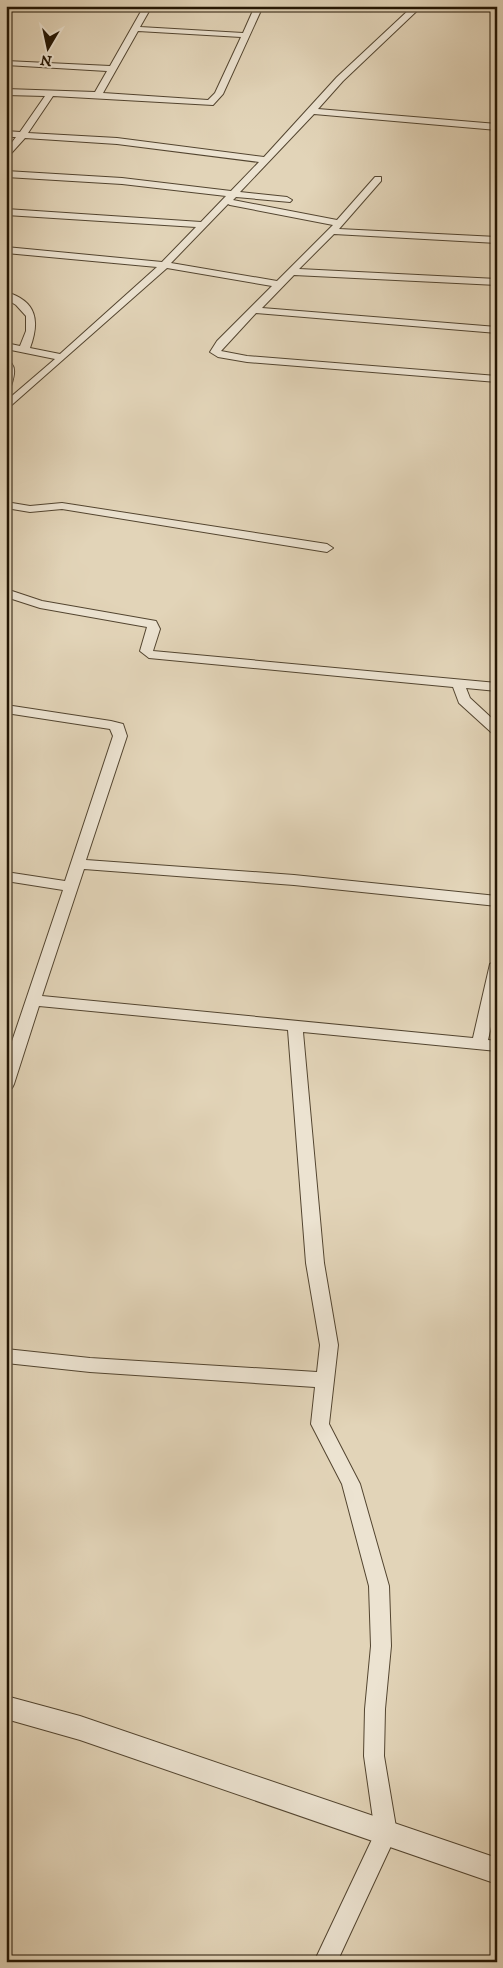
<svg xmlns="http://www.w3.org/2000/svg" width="503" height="1968" font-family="'IM FELL DW Pica',serif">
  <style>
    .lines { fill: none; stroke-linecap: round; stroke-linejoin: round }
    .minor-casing { stroke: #534530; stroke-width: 2 }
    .tertiary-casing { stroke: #534530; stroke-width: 2 }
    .minor { fill: #ece3d1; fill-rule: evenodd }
    .tertiary { fill: #ece3d1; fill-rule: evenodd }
  </style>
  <rect width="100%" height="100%" fill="#e2d4b8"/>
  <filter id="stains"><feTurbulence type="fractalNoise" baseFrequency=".004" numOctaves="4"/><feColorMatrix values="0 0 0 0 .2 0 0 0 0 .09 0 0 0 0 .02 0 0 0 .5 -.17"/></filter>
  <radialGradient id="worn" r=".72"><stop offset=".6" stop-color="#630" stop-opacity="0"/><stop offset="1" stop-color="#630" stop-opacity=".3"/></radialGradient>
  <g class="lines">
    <g class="minor-casing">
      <g id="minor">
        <path d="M 144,6 L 152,6 L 140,27 L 243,33 L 255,6 L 263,6 L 223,94 L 213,105 L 53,96 L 28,133 L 117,138 L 264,157 L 337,77 L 413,6 L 422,6 L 343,81 L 318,109 L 497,124 L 497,130 L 314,114 L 240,192 L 287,197 L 292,200 L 290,202 L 236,197 L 233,200 L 337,220 L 375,177 L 381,177 L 381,181 L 339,229 L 497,237 L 497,243 L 334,234 L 299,269 L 497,279 L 497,285 L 294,275 L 262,308 L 497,327 L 497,333 L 256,313 L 221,351 L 247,356 L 497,376 L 497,382 L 247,362 L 218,357 L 210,352 L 217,341 L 272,286 L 167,268 L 6,410 L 6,401 L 55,359 L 6,349 L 6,343 L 20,346 L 26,331 L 26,316 L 16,305 L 6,299 L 6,292 C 37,301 40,321 30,348 L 60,354 L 157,267 L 6,253 L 6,247 L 162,262 L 196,227 L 6,215 L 6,209 L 201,222 L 226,196 L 122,184 L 6,177 L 6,171 L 122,178 L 231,191 L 259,162 L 117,144 L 25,138 L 6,159 L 6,150 L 16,137 L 6,137 L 6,131 L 20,132 L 45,96 L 6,95 L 6,89 L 95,92 L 107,71 L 6,65 L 6,61 L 110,66 ZM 138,31 L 241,37 L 215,93 L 208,100 L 103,93 ZM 228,204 L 230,205 L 333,225 L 277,281 L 171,263 Z"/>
        <path d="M 6,360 C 18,364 14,377 11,386 L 6,389 Z"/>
        <path d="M 6,502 L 30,506 L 62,503 L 327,544 L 333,548 L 327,552 L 62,509 L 30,512 L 6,508 Z"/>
        <path d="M 6,589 L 42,601 L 156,621 L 160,629 L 153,651 L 497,683 L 497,691 L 466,688 L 470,698 L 497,723 L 497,734 L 492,733 L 459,703 L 453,687 L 149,658 L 140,651 L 147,627 L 40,608 L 6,597 Z"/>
        <path d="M 6,705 L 111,721 L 123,724 L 127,736 L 86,860 L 294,875 L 497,896 L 497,906 L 294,885 L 84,869 L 42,996 L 473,1038 L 490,964 L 497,959 L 497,1000 L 488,1040 L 497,1041 L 497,1051 L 303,1032 L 324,1263 L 338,1345 L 329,1424 L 360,1484 L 389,1586 L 391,1646 L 385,1709 L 384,1756 L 397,1833 L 337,1962 L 314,1962 L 375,1833 L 364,1756 L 365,1709 L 371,1646 L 369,1586 L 342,1484 L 311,1424 L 315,1387 L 90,1372 L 6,1363 L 6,1349 L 90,1358 L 317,1372 L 320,1345 L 306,1263 L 288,1030 L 39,1006 L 14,1084 L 12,1088 L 6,1089 L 6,1059 L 63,890 L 6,881 L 6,872 L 65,881 L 113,736 L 110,729 L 6,713 Z"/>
      </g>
    </g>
    <g class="tertiary-casing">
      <path id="tertiary" d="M 6,1696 L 80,1716 L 497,1858 L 497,1884 L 80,1740 L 6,1719 Z"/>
    </g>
    <use href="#minor" class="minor"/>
    <use href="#tertiary" class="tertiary"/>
  </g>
  <rect width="503" height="1968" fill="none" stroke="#e2d4b8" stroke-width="25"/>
  <rect x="8" y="8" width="488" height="1953" fill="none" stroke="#231503" stroke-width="2.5"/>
  <rect x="12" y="12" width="478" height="1943" fill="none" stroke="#231503"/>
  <g transform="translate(48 48) rotate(189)" stroke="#ece3d1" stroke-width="4" paint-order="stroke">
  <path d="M0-4L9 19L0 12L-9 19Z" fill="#231503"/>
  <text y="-8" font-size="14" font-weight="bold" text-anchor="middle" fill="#231503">N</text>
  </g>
  <rect width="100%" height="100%" filter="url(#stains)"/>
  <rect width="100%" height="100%" fill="url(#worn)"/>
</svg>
